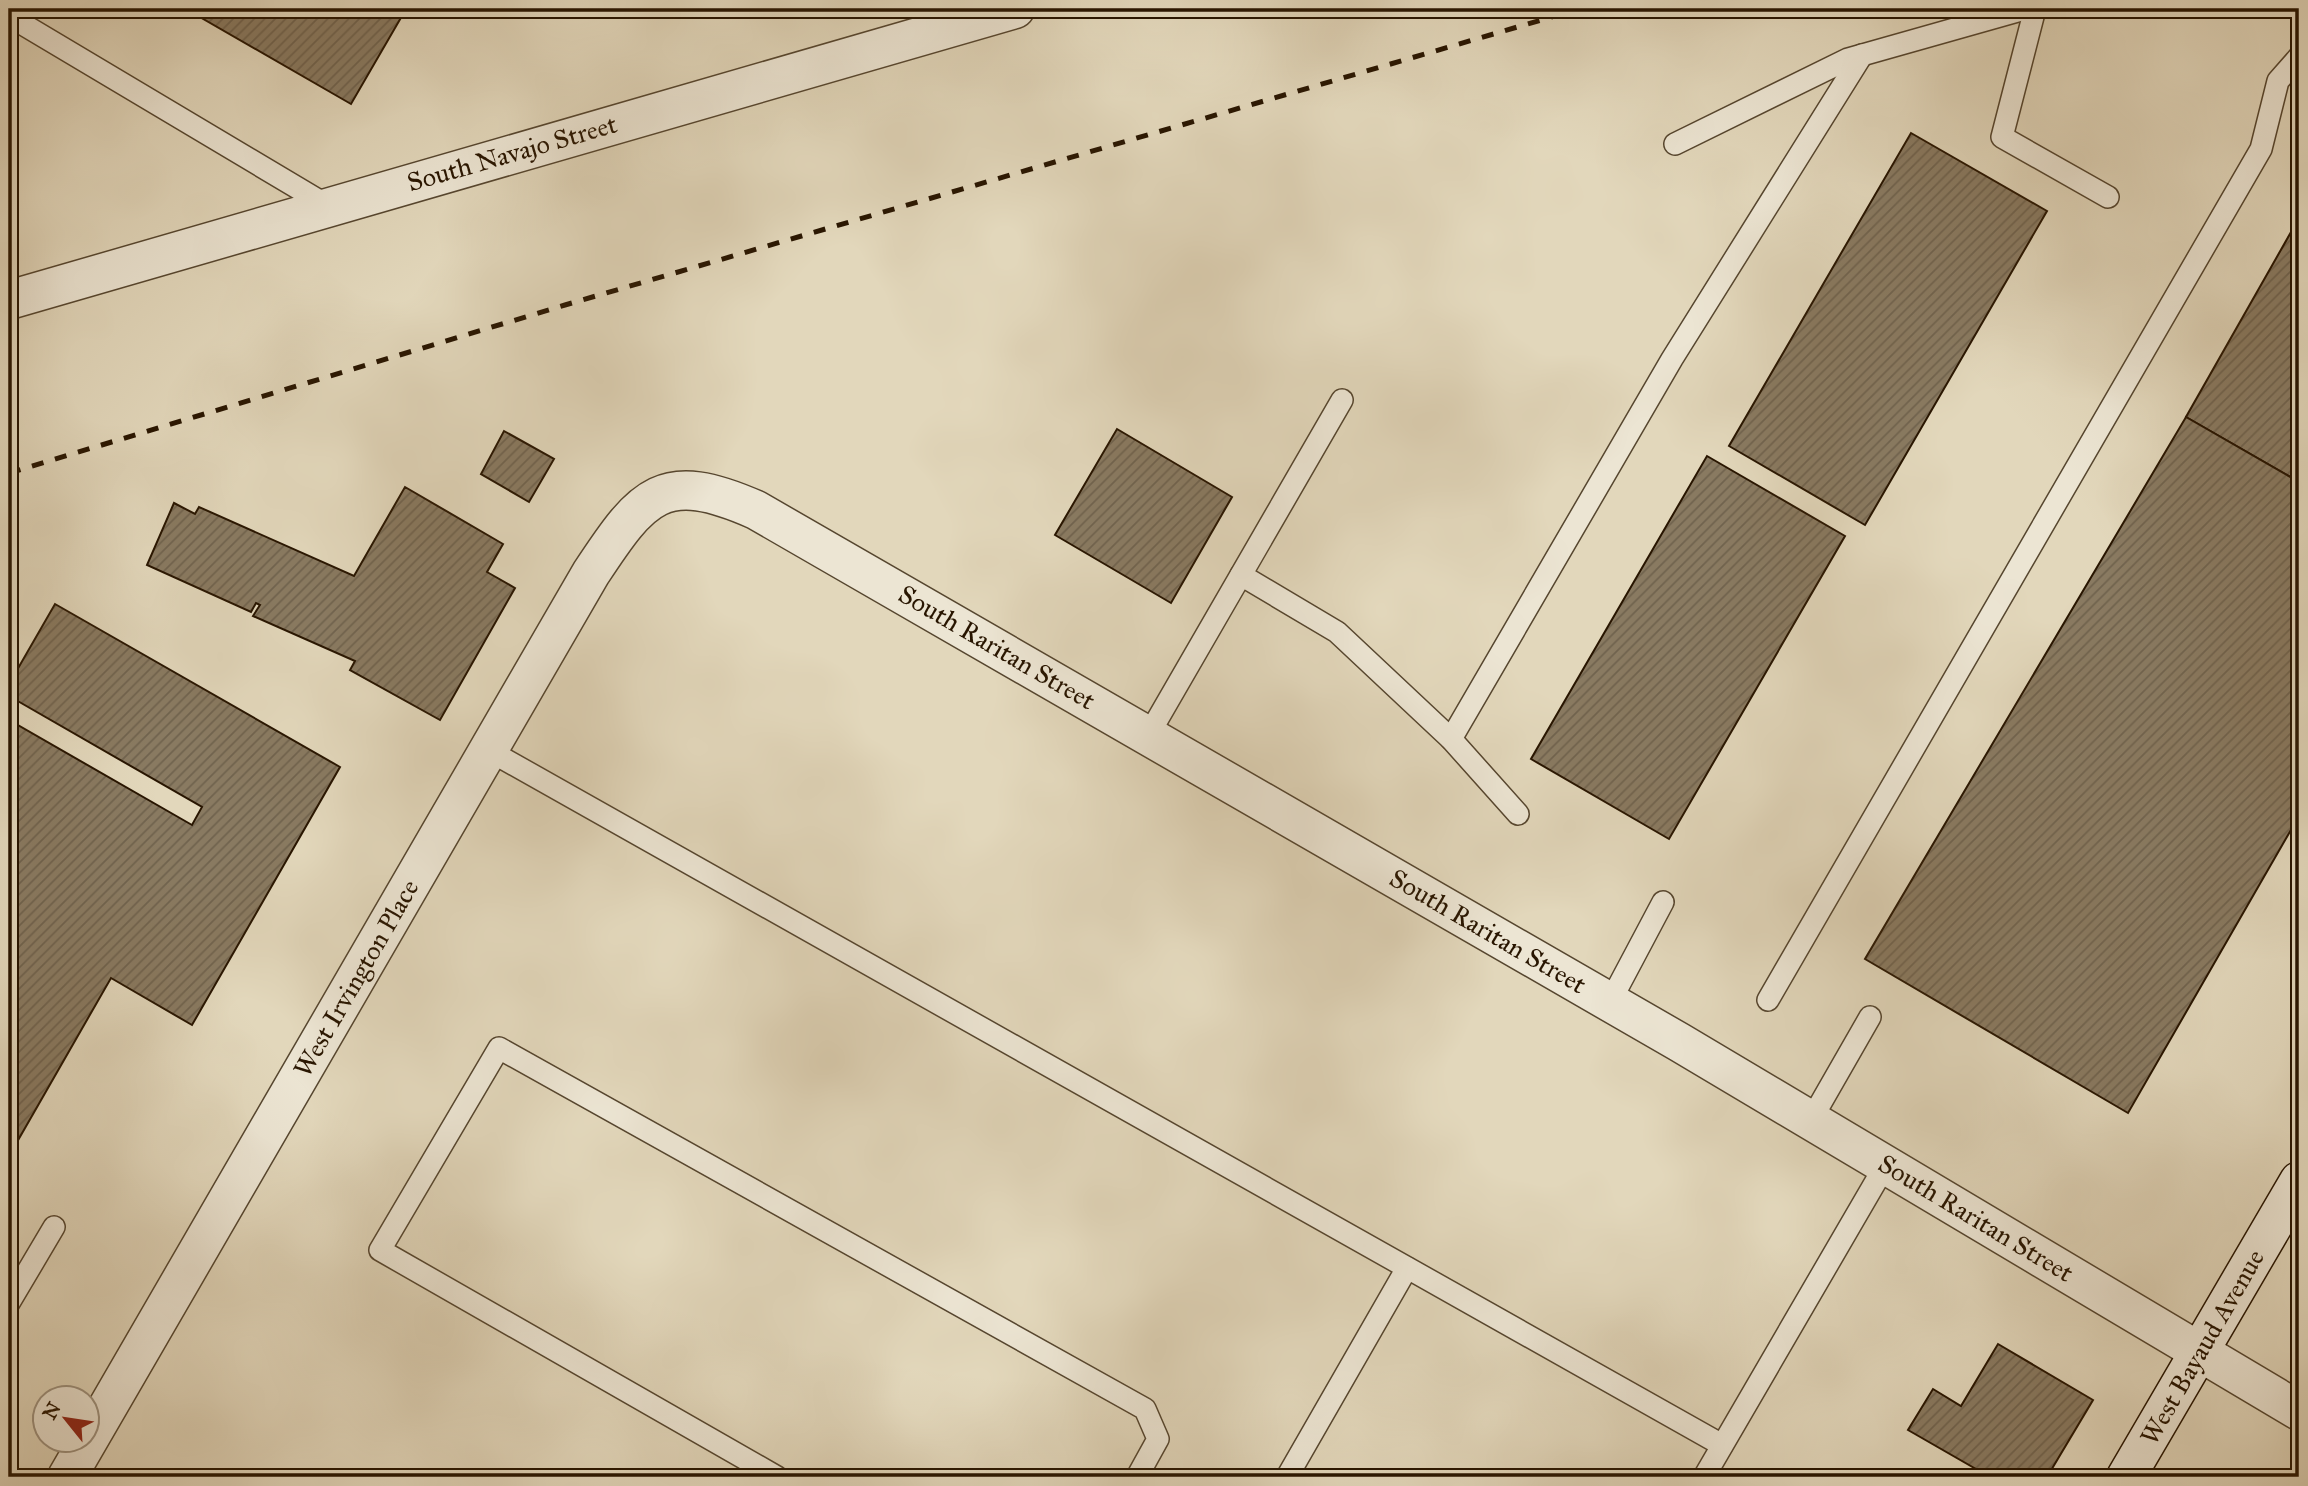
<svg xmlns="http://www.w3.org/2000/svg" width="2308" height="1486" font-family="'IM FELL Great Primer',serif">
  <style>
    .building { fill: url(#building-hatch); stroke: #281500; stroke-width: 2 }
    .lines { fill: none; stroke-linecap: round; stroke-linejoin: round }
    .lane-casing { stroke: #56462f; stroke-width: 24 }
    .street-casing { stroke: #56462f; stroke-width: 41 }
    .secondary-casing { stroke: #281500; stroke-width: 41 }
    .lane { stroke: #ece5d3; stroke-width: 21 }
    .street { stroke: #ece5d3; stroke-width: 38 }
    .secondary { stroke: #ece5d3; stroke-width: 38 }
    .rail { stroke: #281500; stroke-width: 5; stroke-dasharray: 12 12; stroke-linecap: butt }
    .labels { text-anchor: middle; dominant-baseline: central; stroke-width: 6; stroke-linejoin: round; paint-order: stroke }
    .street-label { font-size: 26px; fill: #281500; stroke: #ece5d3 }
  </style>
  <defs>
    <pattern id="building-hatch" width="6" height="6" patternUnits="userSpaceOnUse" patternTransform="scale(1.75)"><rect width="6" height="6" fill="#897a61"/><path d="M-1 1l2-2M0 6l6-6M5 7l2-2" fill="none" stroke="#70634e"/></pattern>
  </defs>
  <rect width="100%" height="100%" fill="#e2d7bb"/>
  <filter id="stains"><feTurbulence type="fractalNoise" baseFrequency=".00286" numOctaves="4"/><feColorMatrix values="0 0 0 0 .2 0 0 0 0 .09 0 0 0 0 .02 0 0 0 .5 -.17"/></filter>
  <radialGradient id="worn" r=".72"><stop offset=".6" stop-color="#630" stop-opacity="0"/><stop offset="1" stop-color="#630" stop-opacity=".3"/></radialGradient>
  <g class="building">
    <path d="M 186,9 L 406,9 L 351,104 Z"/>
    <path d="M 1911,133 L 2047,211 L 1865,525 L 1729,446 Z"/>
    <path d="M 2299,218 L 2299,482 L 2186,417 Z"/>
    <path d="M 2186,417 L 2299,482 L 2299,816 L 2128,1113 L 1865,959 Z"/>
    <path d="M 1117,429 L 1232,497 L 1171,603 L 1055,535 Z"/>
    <path d="M 504,431 L 554,459 L 529,502 L 481,474 Z"/>
    <path d="M 1707,456 L 1845,536 L 1669,839 L 1531,759 Z"/>
    <path d="M 405,487 L 503,544 L 487,572 L 515,588 L 440,720 L 350,670 L 355,661 L 253,616 L 260,605 L 256,603 L 251,612 L 147,565 L 174,503 L 195,514 L 199,507 L 354,576 Z"/>
    <path d="M 55,604 L 340,767 L 192,1025 L 111,978 L 9,1156 L 9,720 L 192,825 L 202,807 L 9,696 L 9,684 Z"/>
    <path d="M 1998,1344 L 2093,1400 L 2047,1477 L 1990,1477 L 1908,1430 L 1933,1389 L 1961,1406 Z"/>
  </g>
  <g class="lines">
    <g class="lane-casing">
      <g id="lane">
        <path d="M 2035,9 L 2002,137 L 2108,197"/>
        <path d="M 9,16 L 328,206"/>
        <path d="M 1675,144 L 1848,59 L 2025,9"/>
        <path d="M 1241,575 L 1337,632 L 1451,739 L 1518,814"/>
        <path d="M 1149,734 L 1342,400"/>
        <path d="M 1451,739 L 1672,359 L 1862,55"/>
        <path d="M 488,750 L 1722,1445"/>
        <path d="M 1768,1000 L 2261,149 L 2278,81 L 2299,57"/>
        <path d="M 1610,1002 L 1663,902"/>
        <path d="M 1811,1120 L 1870,1017"/>
        <path d="M 9,1303 L 54,1227"/>
        <path d="M 777,1477 L 380,1250 L 499,1048 L 1145,1409 L 1158,1439 L 1137,1477"/>
        <path d="M 1287,1477 L 1407,1268"/>
        <path d="M 1704,1477 L 1886,1164"/>
      </g>
    </g>
    <g class="street-casing">
      <g id="street">
        <path d="M 9,300 L 1015,9"/>
        <path d="M 67,1477 L 591,573 C 643,494 663,469 756,510 L 1679,1042 L 2299,1411"/>
      </g>
    </g>
    <g class="secondary-casing">
      <path id="secondary" d="M 2126,1477 L 2299,1181"/>
    </g>
    <use href="#lane" class="lane"/>
    <use href="#street" class="street"/>
    <use href="#secondary" class="secondary"/>
    <path class="rail" d="M 9,473 L 565,305 L 1579,9"/>
  </g>
  <g class="labels">
    <g class="street-label">
      <text transform="translate(512 153) rotate(-16)">South Navajo Street</text>
      <text transform="translate(997 647) rotate(30)">South Raritan Street</text>
      <text transform="translate(1488 931) rotate(30)">South Raritan Street</text>
      <text transform="translate(356 978) rotate(-60)">West Irvington Place</text>
      <text transform="translate(1976 1218) rotate(31)">South Raritan Street</text>
      <text transform="translate(2202 1347) rotate(-60)">West Bayaud Avenue</text>
    </g>
  </g>
  <rect width="2308" height="1486" fill="none" stroke="#e2d7bb" stroke-width="35"/>
  <rect x="10" y="10" width="2287" height="1465" fill="none" stroke="#281500" stroke-width="3.5"/>
  <rect x="18" y="18" width="2273" height="1451" fill="none" stroke="#281500" stroke-width="2"/>
  <g transform="translate(66 1419) rotate(300)"><circle r="33" fill="#ece5d3" stroke="#9e927f" stroke-width="2"/>
  <path d="M0-5L12 26L0 18L-12 26Z" fill="#8f2418"/>
  <text y="-10" font-size="19" font-weight="bold" text-anchor="middle" fill="#281500">N</text>
  </g>
  <rect width="100%" height="100%" filter="url(#stains)"/>
  <rect width="100%" height="100%" fill="url(#worn)"/>
</svg>
